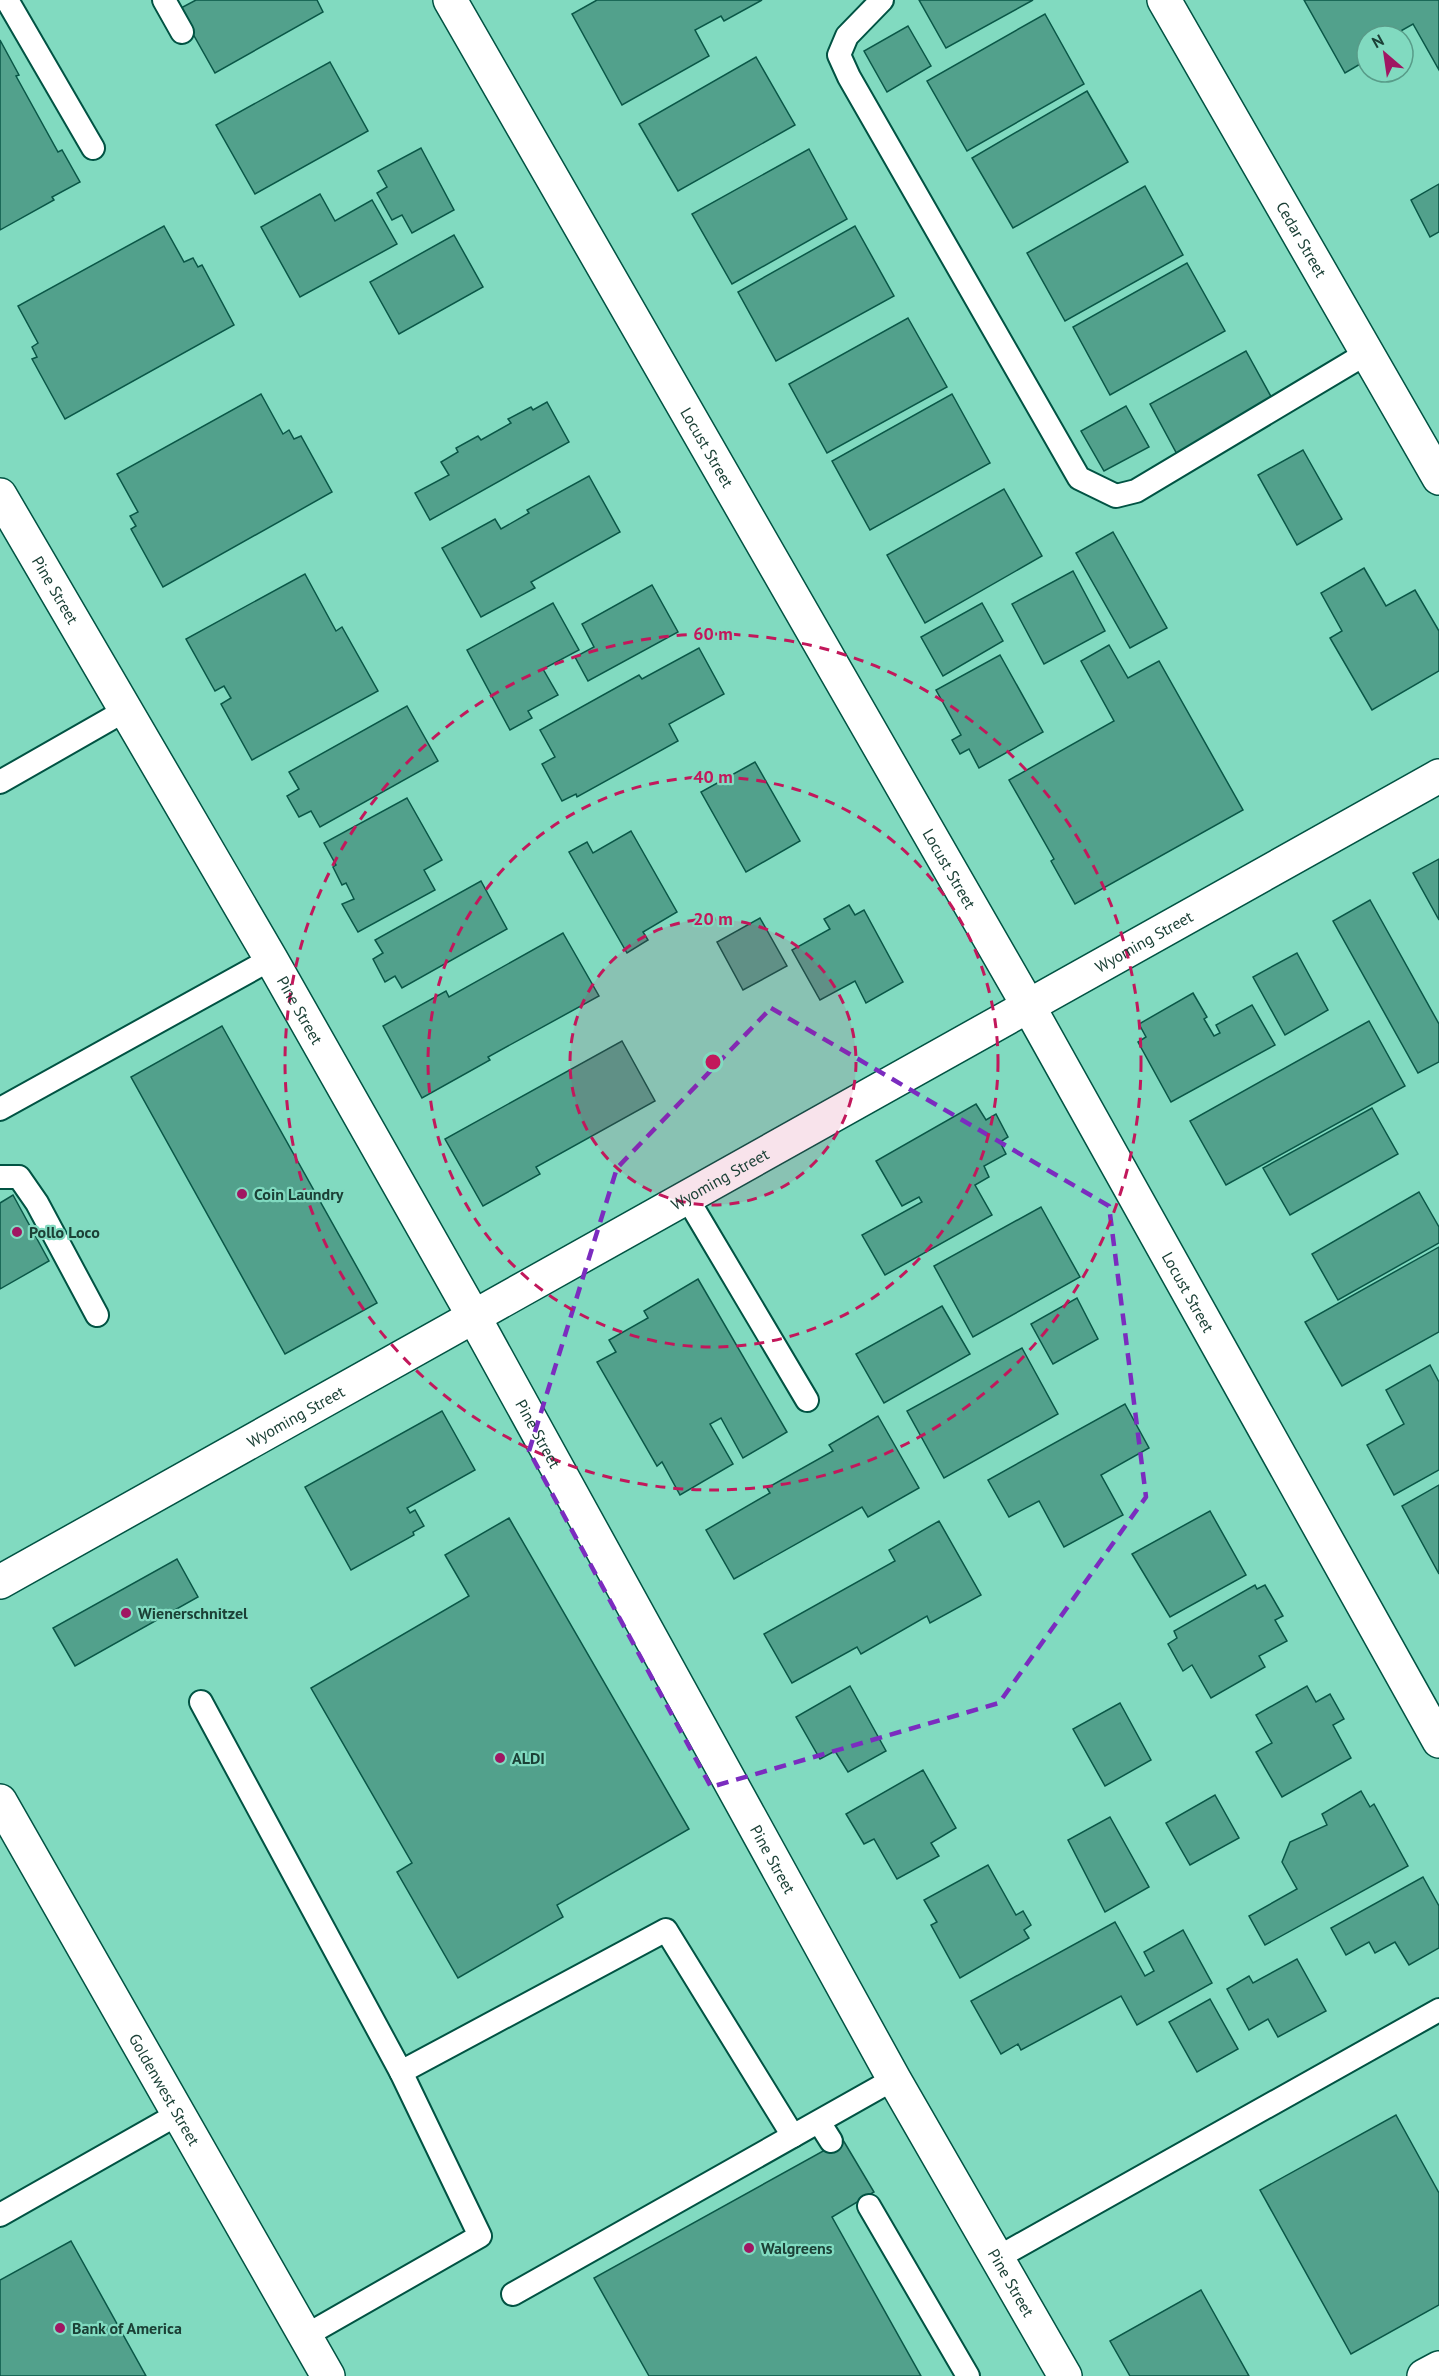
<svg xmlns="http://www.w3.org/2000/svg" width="1439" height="2376" font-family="'PT Sans',sans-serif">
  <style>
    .building { fill: #52a18c; stroke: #0a5747; stroke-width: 1.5 }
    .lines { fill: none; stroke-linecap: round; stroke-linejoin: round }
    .service-casing { stroke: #015343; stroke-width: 26 }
    .minor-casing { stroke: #015343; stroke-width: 36 }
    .secondary-casing { stroke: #015343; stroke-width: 36 }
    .primary-casing { stroke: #015343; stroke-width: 36 }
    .service { stroke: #fff; stroke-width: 22 }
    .minor { stroke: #fff; stroke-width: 33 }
    .secondary { stroke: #fff; stroke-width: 33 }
    .primary { stroke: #fff; stroke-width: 33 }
    .marked { fill: none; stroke: #7b2cbf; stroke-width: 4.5; stroke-dasharray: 12 8; stroke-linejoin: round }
    .ring { fill: none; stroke: #c2185b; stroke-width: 3; stroke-dasharray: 10 8 }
    .poi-dot { fill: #a01662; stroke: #81dac0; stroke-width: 2 }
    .labels { text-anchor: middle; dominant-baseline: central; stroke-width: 4.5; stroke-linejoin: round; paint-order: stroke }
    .street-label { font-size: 16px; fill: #1b4036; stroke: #81dac0 }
    .poi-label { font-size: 16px; font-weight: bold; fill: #1b4036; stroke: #81dac0; text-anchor: start }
    .centre { fill: #c2185b; stroke: #81dac0; stroke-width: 3 }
    .ring-label { font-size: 18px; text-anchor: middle; font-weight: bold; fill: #c2185b; stroke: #81dac0; stroke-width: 4.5; stroke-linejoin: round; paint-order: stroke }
  </style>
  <rect width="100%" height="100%" fill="#81dac0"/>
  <g class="building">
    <path d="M 196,0 L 317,0 L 323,12 L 215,73 L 179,9 Z"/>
    <path d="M 597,0 L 762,0 L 724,21 L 721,16 L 695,30 L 709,56 L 622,105 L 572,14 Z"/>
    <path d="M 919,0 L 1033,0 L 946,48 Z"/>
    <path d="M 1304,0 L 1439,0 L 1439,70 L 1413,24 L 1392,36 L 1367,36 L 1367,60 L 1345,73 Z"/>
    <path d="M 1045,14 L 1084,84 L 967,151 L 927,81 Z"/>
    <path d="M 908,26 L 931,66 L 887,92 L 864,51 Z"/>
    <path d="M 0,40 L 19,75 L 16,76 L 58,152 L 62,150 L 80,182 L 52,197 L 54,200 L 0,230 Z"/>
    <path d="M 756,57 L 795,125 L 678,191 L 639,124 Z"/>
    <path d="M 330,62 L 368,131 L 255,194 L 216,125 Z"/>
    <path d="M 1087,91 L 1128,162 L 1013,228 L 972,158 Z"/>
    <path d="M 421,148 L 454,210 L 412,233 L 402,215 L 392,220 L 377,193 L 387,187 L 378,171 Z"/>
    <path d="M 809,149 L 847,219 L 732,284 L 692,214 Z"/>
    <path d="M 1439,184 L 1439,232 L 1430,237 L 1411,200 Z"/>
    <path d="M 1145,186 L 1183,255 L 1065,321 L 1027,253 Z"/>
    <path d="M 320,194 L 335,221 L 372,200 L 397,244 L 300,297 L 261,227 Z"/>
    <path d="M 164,226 L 184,262 L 193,258 L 198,267 L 202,265 L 234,325 L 65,419 L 32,359 L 37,357 L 32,347 L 38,343 L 18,306 Z"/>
    <path d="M 855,226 L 894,296 L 776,361 L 738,292 Z"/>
    <path d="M 454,235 L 483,287 L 399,334 L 370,282 Z"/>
    <path d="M 1187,263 L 1225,331 L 1110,395 L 1073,327 Z"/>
    <path d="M 908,318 L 947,387 L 827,453 L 789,384 Z"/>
    <path d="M 1246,351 L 1274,402 L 1178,456 L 1150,404 Z"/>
    <path d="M 261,394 L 283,434 L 289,430 L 294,439 L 301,436 L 332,492 L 163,587 L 131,529 L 136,526 L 130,516 L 138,512 L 117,474 Z"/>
    <path d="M 952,394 L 990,463 L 870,530 L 832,461 Z"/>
    <path d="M 547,402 L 569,442 L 430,520 L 415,493 L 449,475 L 441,462 L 458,452 L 456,448 L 478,436 L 481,440 L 511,423 L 508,419 L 531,407 L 533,410 Z"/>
    <path d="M 1126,406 L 1149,447 L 1104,471 L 1081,431 Z"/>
    <path d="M 1303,450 L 1342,519 L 1297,545 L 1258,475 Z"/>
    <path d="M 589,476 L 620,532 L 531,582 L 535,588 L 481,617 L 442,548 L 495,519 L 501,529 L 529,513 L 527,510 Z"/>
    <path d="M 1004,489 L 1042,556 L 925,623 L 887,555 Z"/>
    <path d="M 1113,532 L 1167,628 L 1130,648 L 1076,553 Z"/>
    <path d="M 1364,568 L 1386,606 L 1415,590 L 1439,631 L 1439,671 L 1372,710 L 1330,638 L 1342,631 L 1321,593 Z"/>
    <path d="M 1073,571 L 1105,631 L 1044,664 L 1012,604 Z"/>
    <path d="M 305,574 L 336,631 L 342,627 L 378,691 L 252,760 L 221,704 L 231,698 L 224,686 L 215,691 L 186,639 Z"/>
    <path d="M 652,585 L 678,632 L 588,681 L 575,657 L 594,647 L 582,624 Z"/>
    <path d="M 553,603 L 579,650 L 543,669 L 558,695 L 528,711 L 532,718 L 510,730 L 467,650 Z"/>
    <path d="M 982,603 L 1003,641 L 943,676 L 921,637 Z"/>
    <path d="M 1109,645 L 1128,678 L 1159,661 L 1243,810 L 1075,904 L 1051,861 L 1054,859 L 1009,780 L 1114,721 L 1081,661 Z"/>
    <path d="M 699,648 L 724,694 L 669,724 L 678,741 L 577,797 L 576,794 L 562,801 L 542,764 L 555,757 L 540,730 L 639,675 L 642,679 Z"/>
    <path d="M 1000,655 L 1043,732 L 979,768 L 969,749 L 960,754 L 952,740 L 961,735 L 936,690 Z"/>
    <path d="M 407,706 L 438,761 L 320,827 L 311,811 L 299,817 L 287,796 L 299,789 L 289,772 Z"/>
    <path d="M 755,762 L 800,841 L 746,872 L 701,792 Z"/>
    <path d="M 407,798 L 442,860 L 424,870 L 435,890 L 358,932 L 342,904 L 354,899 L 346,883 L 342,885 L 333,867 L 336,865 L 324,843 Z"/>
    <path d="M 631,831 L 677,912 L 643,932 L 648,940 L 627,953 L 569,852 L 587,842 L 593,853 Z"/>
    <path d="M 1439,859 L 1439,920 L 1413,873 Z"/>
    <path d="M 481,881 L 507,929 L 402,988 L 395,976 L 385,982 L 373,959 L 383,953 L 375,940 Z"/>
    <path d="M 1370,900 L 1439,1024 L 1439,1062 L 1418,1073 L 1333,921 Z"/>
    <path d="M 849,905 L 855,915 L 864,910 L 903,982 L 866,1003 L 855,981 L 820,1000 L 792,950 L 830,929 L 824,919 Z"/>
    <path d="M 760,918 L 787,966 L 743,990 L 717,942 Z"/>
    <path d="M 563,933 L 599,996 L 488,1057 L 490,1060 L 422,1098 L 383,1026 L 446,991 L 449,997 Z"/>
    <path d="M 1297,953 L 1328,1010 L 1285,1035 L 1253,977 Z"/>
    <path d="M 1193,993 L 1207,1017 L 1204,1019 L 1214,1036 L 1220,1033 L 1216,1025 L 1252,1005 L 1275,1045 L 1171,1102 L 1138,1042 L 1146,1037 L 1139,1024 Z"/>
    <path d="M 1369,1021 L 1405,1086 L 1226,1185 L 1190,1121 Z"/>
    <path d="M 222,1026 L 377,1303 L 285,1354 L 131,1077 Z"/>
    <path d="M 622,1041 L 655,1101 L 536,1167 L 540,1174 L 483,1206 L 445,1139 Z"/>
    <path d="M 976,1104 L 986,1120 L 996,1114 L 1008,1137 L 1000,1142 L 1006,1154 L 984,1166 L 989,1177 L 975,1185 L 992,1215 L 885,1275 L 862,1235 L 922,1202 L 919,1197 L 902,1206 L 876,1161 Z"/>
    <path d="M 1372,1108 L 1398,1154 L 1290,1215 L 1263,1168 Z"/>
    <path d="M 1419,1192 L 1439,1227 L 1439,1243 L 1338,1300 L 1312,1254 Z"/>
    <path d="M 13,1195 L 49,1261 L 0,1289 L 0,1203 Z"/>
    <path d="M 1041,1207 L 1080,1277 L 973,1337 L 934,1266 Z"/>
    <path d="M 1439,1247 L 1439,1332 L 1342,1386 L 1305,1322 Z"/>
    <path d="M 698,1279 L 787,1432 L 743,1458 L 721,1418 L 710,1424 L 733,1464 L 680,1495 L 662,1462 L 657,1466 L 597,1362 L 616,1352 L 609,1340 L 648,1318 L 644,1311 Z"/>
    <path d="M 1077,1298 L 1098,1339 L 1053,1364 L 1031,1324 Z"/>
    <path d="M 942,1306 L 970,1354 L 884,1403 L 856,1354 Z"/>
    <path d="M 1022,1348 L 1058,1414 L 944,1478 L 907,1411 Z"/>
    <path d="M 1430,1365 L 1439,1382 L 1439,1470 L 1394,1495 L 1367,1445 L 1404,1424 L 1386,1390 Z"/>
    <path d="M 1125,1404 L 1149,1448 L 1101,1475 L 1123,1515 L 1064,1547 L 1039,1501 L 1009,1517 L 988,1480 Z"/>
    <path d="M 442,1411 L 475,1470 L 407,1508 L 410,1513 L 415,1510 L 424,1526 L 413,1532 L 414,1535 L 351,1570 L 305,1487 Z"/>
    <path d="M 878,1416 L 919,1488 L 868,1517 L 862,1507 L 734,1579 L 706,1530 L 770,1493 L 767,1488 L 833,1451 L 829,1445 Z"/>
    <path d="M 1439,1485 L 1439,1574 L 1402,1506 Z"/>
    <path d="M 1210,1511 L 1246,1575 L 1170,1617 L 1132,1554 Z"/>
    <path d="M 509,1518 L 689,1829 L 557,1905 L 563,1917 L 458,1978 L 397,1872 L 412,1863 L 311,1688 L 469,1596 L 445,1555 Z"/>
    <path d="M 939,1521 L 981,1595 L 930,1623 L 927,1616 L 861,1654 L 857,1647 L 792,1683 L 764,1634 L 895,1561 L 889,1550 Z"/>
    <path d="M 177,1559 L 198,1597 L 75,1666 L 53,1628 Z"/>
    <path d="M 1255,1585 L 1257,1589 L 1265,1585 L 1283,1616 L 1275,1620 L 1287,1641 L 1259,1656 L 1265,1667 L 1211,1698 L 1192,1665 L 1183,1671 L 1168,1644 L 1177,1638 L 1174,1631 Z"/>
    <path d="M 850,1686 L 886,1751 L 848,1772 L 835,1751 L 820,1759 L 796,1717 Z"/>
    <path d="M 1307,1686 L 1316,1702 L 1330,1694 L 1344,1719 L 1333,1725 L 1351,1758 L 1282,1797 L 1256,1752 L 1272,1743 L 1256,1715 Z"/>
    <path d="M 1120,1703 L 1151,1760 L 1105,1786 L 1073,1729 Z"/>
    <path d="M 923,1770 L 956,1828 L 931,1843 L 939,1856 L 897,1879 L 874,1839 L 864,1844 L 846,1814 Z"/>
    <path d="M 1361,1791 L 1370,1807 L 1374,1804 L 1408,1866 L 1265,1945 L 1249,1916 L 1297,1889 L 1282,1862 L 1290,1842 L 1327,1825 L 1322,1814 Z"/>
    <path d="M 1215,1795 L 1239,1838 L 1190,1865 L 1166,1823 Z"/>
    <path d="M 1110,1817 L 1149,1887 L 1105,1912 L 1068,1840 Z"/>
    <path d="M 988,1865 L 1016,1915 L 1023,1911 L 1031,1925 L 1024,1930 L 1029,1938 L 960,1978 L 931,1925 L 937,1922 L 924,1900 Z"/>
    <path d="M 1423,1877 L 1439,1906 L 1439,1948 L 1409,1965 L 1395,1942 L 1375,1953 L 1369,1942 L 1346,1955 L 1331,1928 Z"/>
    <path d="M 1115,1922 L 1145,1976 L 1154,1971 L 1144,1952 L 1183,1930 L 1212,1983 L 1137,2025 L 1121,1996 L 1021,2050 L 1018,2044 L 1001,2054 L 971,2001 Z"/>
    <path d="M 1297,1959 L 1326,2011 L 1278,2037 L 1268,2019 L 1249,2030 L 1227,1989 L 1249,1976 L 1253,1983 Z"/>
    <path d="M 1210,1999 L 1238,2049 L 1197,2072 L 1169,2022 Z"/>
    <path d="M 1396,2115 L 1439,2193 L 1439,2305 L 1351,2354 L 1260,2190 Z"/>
    <path d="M 843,2140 L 874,2192 L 832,2217 L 921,2376 L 649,2376 L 594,2278 Z"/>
    <path d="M 71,2241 L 146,2376 L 0,2376 L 0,2280 Z"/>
    <path d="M 1201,2290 L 1249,2376 L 1130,2376 L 1110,2341 Z"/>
  </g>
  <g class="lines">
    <g class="service-casing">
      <g id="service">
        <path d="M 7,0 L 93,148"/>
        <path d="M 164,0 L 182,32"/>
        <path d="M 882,0 L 847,36 L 839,55 L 849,77 L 1079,478 L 1116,496 L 1136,491 L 1367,353"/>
        <path d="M 0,782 L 126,710"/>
        <path d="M 0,1109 L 271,959"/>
        <path d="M 0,1177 L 19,1177 L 37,1203 L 97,1315"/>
        <path d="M 687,1198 L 807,1400"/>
        <path d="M 201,1702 L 401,2072 L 666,1930 L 793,2136"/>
        <path d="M 819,2122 L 831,2141"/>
        <path d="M 869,2206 L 968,2376"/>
        <path d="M 0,2215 L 178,2114"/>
        <path d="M 997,2258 L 1439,2010"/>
        <path d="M 513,2294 L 894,2079"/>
        <path d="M 305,2336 L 480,2236 L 401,2072"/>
      </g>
    </g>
    <g class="minor-casing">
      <g id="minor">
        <path id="s1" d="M 450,0 L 1029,1007 L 1439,1741"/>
        <path id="s2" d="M 1164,0 L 1439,478"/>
        <path id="s3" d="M 0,495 L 271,959 L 474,1317 L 894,2079 L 1065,2376"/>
        <path id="s4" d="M 0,1582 L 1439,776"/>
      </g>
    </g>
    <g class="secondary-casing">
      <g id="secondary">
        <path id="s5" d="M 0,1801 L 328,2376"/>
      </g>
    </g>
    <g class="primary-casing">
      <path id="primary" d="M 1424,2376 L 1439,2368"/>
    </g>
    <use href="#service" class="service"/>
    <use href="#minor" class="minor"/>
    <use href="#secondary" class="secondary"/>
    <use href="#primary" class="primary"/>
  </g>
  <path class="marked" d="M 771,1008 L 1109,1206 L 1146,1497 L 999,1703 L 711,1787 L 529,1451 L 617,1168 Z"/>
  <circle cx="713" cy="1062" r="143" fill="#c2185b" fill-opacity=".12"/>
  <g class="ring">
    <circle cx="713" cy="1062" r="143"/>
    <circle cx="713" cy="1062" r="285"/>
    <circle cx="713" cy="1062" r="428"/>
  </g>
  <g class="poi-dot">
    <circle cx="242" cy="1194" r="6"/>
    <circle cx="17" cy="1232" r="6"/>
    <circle cx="126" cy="1613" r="6"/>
    <circle cx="500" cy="1758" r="6"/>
    <circle cx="749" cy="2248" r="6"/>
    <circle cx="60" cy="2328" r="6"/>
  </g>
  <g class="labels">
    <g class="street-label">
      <text stroke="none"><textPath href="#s2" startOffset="276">Cedar Street</textPath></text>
      <text stroke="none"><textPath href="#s1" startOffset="516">Locust Street</textPath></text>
      <text stroke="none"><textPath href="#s3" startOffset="110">Pine Street</textPath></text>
      <text stroke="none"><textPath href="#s1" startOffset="1002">Locust Street</textPath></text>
      <text stroke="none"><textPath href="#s4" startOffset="1311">Wyoming Street</textPath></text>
      <text stroke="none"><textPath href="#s3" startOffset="596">Pine Street</textPath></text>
      <text stroke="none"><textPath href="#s4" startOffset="825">Wyoming Street</textPath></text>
      <text stroke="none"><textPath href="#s1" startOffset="1488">Locust Street</textPath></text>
      <text stroke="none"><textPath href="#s4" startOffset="339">Wyoming Street</textPath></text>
      <text stroke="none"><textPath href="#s3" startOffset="1082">Pine Street</textPath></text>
      <text stroke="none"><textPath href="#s3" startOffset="1568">Pine Street</textPath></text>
      <text stroke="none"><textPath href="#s5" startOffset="332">Goldenwest Street</textPath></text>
      <text stroke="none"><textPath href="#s3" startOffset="2054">Pine Street</textPath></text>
    </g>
    <g class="poi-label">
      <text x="254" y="1194">Coin Laundry</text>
      <text x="29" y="1232">Pollo Loco</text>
      <text x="138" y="1613">Wienerschnitzel</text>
      <text x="512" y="1758">ALDI</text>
      <text x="761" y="2248">Walgreens</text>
      <text x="72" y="2328">Bank of America</text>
    </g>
  </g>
  <circle cx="713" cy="1062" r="9" class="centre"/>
  <g class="ring-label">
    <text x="713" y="640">60 m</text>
    <text x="713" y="783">40 m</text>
    <text x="713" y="925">20 m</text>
  </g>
  <g transform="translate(1385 54) rotate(331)"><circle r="28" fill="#81dac0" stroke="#589c89" stroke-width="1.5"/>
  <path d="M0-4.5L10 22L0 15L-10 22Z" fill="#a01662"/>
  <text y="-9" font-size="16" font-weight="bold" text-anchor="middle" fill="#1b4036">N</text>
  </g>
</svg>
